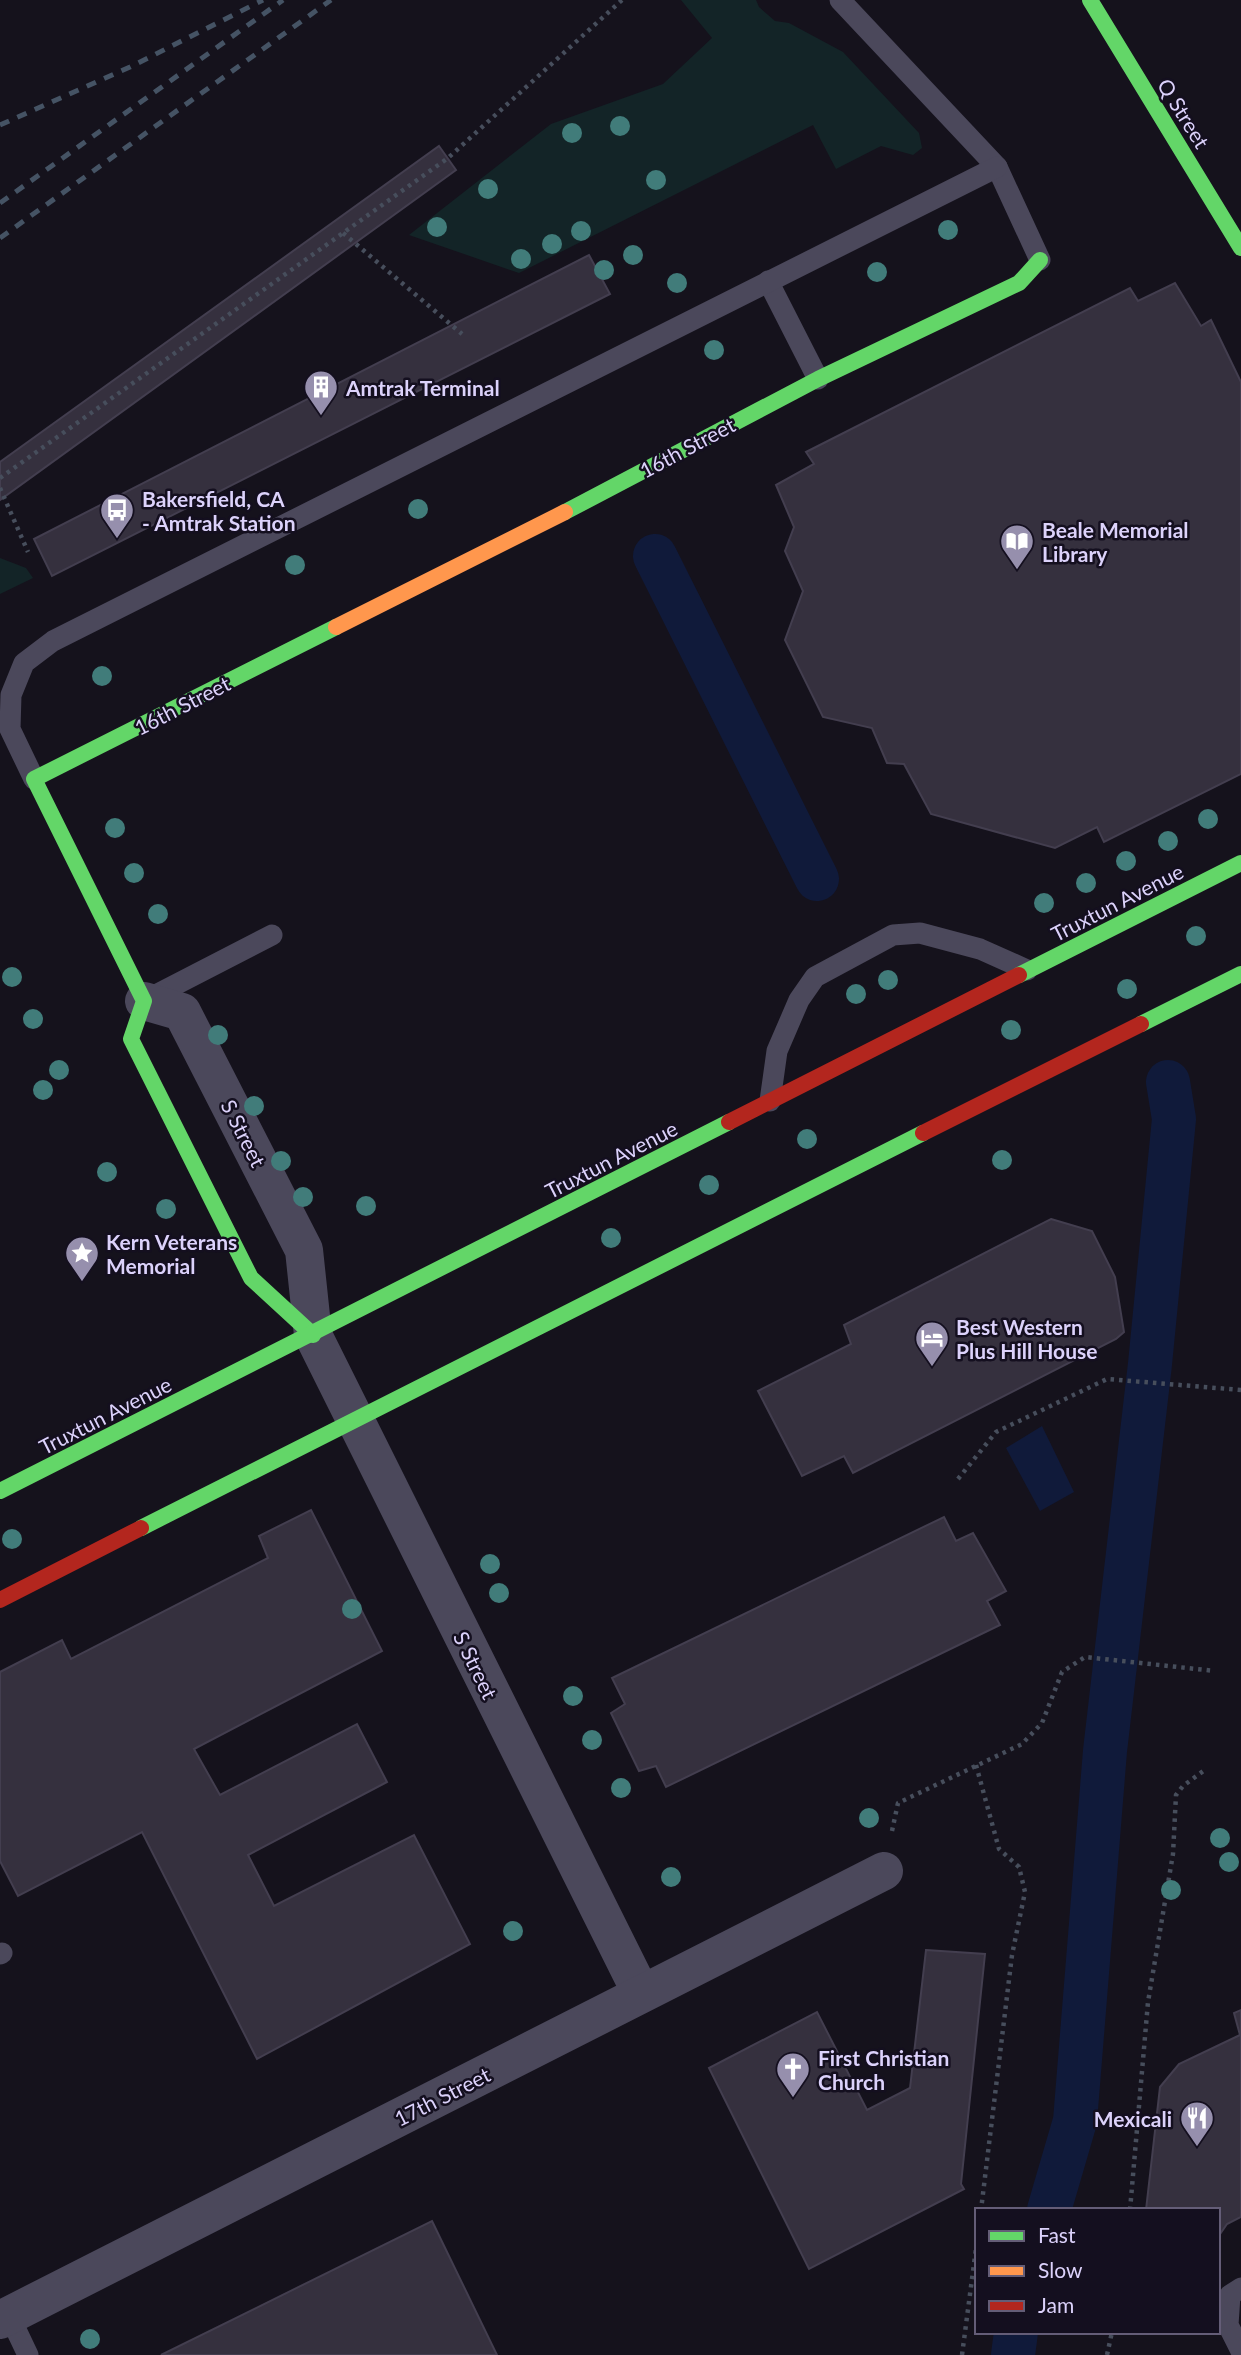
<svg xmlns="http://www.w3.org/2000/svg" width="1241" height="2355" font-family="Lato,sans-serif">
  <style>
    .green { fill: #132427 }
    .water { fill: #101a3a }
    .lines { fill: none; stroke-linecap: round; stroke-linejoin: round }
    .canal { stroke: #101a3a; stroke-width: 44 }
    .building { fill: #35303e; stroke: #433e4f; stroke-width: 2 }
    .path { stroke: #474e5c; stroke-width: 4.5; stroke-dasharray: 3.5 5; stroke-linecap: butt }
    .lane { stroke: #4b485b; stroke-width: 21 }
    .street { stroke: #4b485b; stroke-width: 38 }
    .fast { stroke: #63d668; stroke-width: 16 }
    .slow { stroke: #ff974d; stroke-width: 16 }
    .jam { stroke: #b3261e; stroke-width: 16 }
    .rail { stroke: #455364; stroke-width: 5; stroke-dasharray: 10 9; stroke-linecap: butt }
    .tree { fill: #417c7a }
    .labels { text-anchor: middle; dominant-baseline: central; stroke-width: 5; stroke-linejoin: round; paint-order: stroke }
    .street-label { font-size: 21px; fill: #dcd2fb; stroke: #140f1f }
    .poi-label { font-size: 21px; font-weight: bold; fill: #dcd2fb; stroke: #140f1f; text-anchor: start }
  </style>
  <rect width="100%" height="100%" fill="#15121c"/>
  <g class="green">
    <path d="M 681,0 L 756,0 L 759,7 L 775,21 L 789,23 L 843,52 L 919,133 L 922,148 L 913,155 L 881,146 L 836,169 L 813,125 L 519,273 L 409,235 L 551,124 L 663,84 L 712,38 Z"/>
    <path d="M 0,558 L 26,568 L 33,578 L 0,594 Z"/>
  </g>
  <path class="water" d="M 1042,1426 L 1074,1492 L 1040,1511 L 1006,1448 Z"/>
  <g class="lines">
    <g class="canal">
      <path d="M 655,556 L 817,879"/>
      <path d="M 1049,2210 L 1075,2121 L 1105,1751 L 1150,1364 L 1174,1119 L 1168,1082"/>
      <path d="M 1013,2355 L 1016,2332"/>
    </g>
  </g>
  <g class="building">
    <path d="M 439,146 L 456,170 L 0,500 L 0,462 Z"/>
    <path d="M 589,255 L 610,294 L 52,576 L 34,539 Z"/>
    <path d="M 1175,283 L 1201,326 L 1211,320 L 1241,382 L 1241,774 L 1104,842 L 1097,827 L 1055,848 L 931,814 L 904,764 L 887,763 L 872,728 L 823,717 L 785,640 L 803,591 L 785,551 L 794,527 L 776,485 L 814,464 L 806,452 L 1130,288 L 1138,301 Z"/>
    <path d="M 1051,1219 L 1092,1231 L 1115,1277 L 1124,1332 L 1116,1339 L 853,1473 L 844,1456 L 802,1476 L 758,1391 L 851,1344 L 844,1325 Z"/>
    <path d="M 311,1510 L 382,1651 L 194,1749 L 220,1795 L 357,1724 L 387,1782 L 248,1855 L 274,1906 L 414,1835 L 470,1944 L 257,2059 L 142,1832 L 18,1896 L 0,1861 L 0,1672 L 62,1640 L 71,1659 L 268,1558 L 259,1536 Z"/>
    <path d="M 944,1517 L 956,1541 L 973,1533 L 1006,1591 L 987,1601 L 1000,1625 L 666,1787 L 656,1766 L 639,1771 L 611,1713 L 625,1704 L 612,1678 Z"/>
    <path d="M 926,1950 L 985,1954 L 961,2184 L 964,2189 L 809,2269 L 709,2068 L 817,2012 L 867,2110 L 910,2088 Z"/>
    <path d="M 1241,2010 L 1241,2217 L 1227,2224 L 1218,2237 L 1218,2210 L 1146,2210 L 1160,2087 L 1179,2064 L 1240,2035 L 1234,2013 Z"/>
    <path d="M 432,2221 L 497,2355 L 161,2355 Z"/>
  </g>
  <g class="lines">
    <g class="path">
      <path d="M 343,233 L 462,334"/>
      <path d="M 0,478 L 448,158 L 622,0"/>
      <path d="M 0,488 L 28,552"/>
      <path d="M 958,1479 L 996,1432 L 1107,1379 L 1241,1390"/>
      <path d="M 976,1765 L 999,1849 L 1019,1867 L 1025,1892 L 1012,1955 L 981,2210"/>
      <path d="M 892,1831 L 898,1803 L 1022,1744 L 1042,1723 L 1062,1672 L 1085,1657 L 1215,1671"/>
      <path d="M 1130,2210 L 1148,2002 L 1173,1854 L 1176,1795 L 1183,1786 L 1206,1769"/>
      <path d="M 962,2355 L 977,2241"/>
      <path d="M 1107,2355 L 1112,2332"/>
    </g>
    <g class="lane">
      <path d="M 840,0 L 997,167 L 1040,260"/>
      <path d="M 768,281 L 818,379"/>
      <path d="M 34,779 L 10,729 L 11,695 L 24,663 L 53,641 L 997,167"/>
      <path d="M 144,1001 L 272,935"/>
      <path d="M 770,1101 L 777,1051 L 799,1000 L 815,977 L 893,935 L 920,933 L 980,949 L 1027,970"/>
      <path d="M 0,1954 L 2,1953"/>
      <path d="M 1241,2288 L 1230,2295 L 1228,2325 L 1241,2351"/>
      <path d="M 9,2315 L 28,2355"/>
    </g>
    <g class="street">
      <path d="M 144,1001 L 182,1012 L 304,1250 L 313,1335 L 641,1993"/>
      <path d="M 0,2320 L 884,1871"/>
    </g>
    <g class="fast">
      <path d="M 1090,0 L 1241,248"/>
      <path d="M 565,512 L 818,379 L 1019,283 L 1040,260"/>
      <path d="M 1019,975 L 1241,863"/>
      <path d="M 1141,1024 L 1241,974"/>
      <path d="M 313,1335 L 251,1278 L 131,1039 L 144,1001 L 34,779 L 336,627"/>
      <path d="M 0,1491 L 729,1122"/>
      <path d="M 141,1528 L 923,1133"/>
    </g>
    <path class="slow" d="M 336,627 L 565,512"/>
    <g class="jam">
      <path d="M 729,1122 L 1019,975"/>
      <path d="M 923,1133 L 1141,1024"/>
      <path d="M 0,1600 L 141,1528"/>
    </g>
    <g class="rail">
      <path d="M 0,125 L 130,67 L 263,0"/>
      <path d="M 0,203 L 283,0"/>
      <path d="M 0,238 L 331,0"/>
    </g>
  </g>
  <g class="tree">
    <circle cx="620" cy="126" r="10"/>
    <circle cx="572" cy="133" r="10"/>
    <circle cx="656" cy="180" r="10"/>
    <circle cx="488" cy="189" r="10"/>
    <circle cx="437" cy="227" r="10"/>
    <circle cx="948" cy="230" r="10"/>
    <circle cx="581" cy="231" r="10"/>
    <circle cx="552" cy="244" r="10"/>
    <circle cx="633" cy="255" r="10"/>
    <circle cx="521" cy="259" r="10"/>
    <circle cx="604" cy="270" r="10"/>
    <circle cx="877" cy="272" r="10"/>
    <circle cx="677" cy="283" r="10"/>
    <circle cx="714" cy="350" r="10"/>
    <circle cx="418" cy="509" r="10"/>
    <circle cx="295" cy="565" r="10"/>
    <circle cx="102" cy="676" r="10"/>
    <circle cx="1208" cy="819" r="10"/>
    <circle cx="115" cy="828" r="10"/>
    <circle cx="1168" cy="841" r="10"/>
    <circle cx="1126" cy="861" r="10"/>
    <circle cx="134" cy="873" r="10"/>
    <circle cx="1086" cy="883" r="10"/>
    <circle cx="1044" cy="903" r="10"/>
    <circle cx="158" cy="914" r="10"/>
    <circle cx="1196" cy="936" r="10"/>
    <circle cx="12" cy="977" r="10"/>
    <circle cx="888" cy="980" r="10"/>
    <circle cx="1127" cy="989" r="10"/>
    <circle cx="856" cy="994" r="10"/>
    <circle cx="33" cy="1019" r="10"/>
    <circle cx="1011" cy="1030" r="10"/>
    <circle cx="218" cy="1035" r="10"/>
    <circle cx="59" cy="1070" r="10"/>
    <circle cx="43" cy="1090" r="10"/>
    <circle cx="254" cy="1106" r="10"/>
    <circle cx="807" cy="1139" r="10"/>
    <circle cx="1002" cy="1160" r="10"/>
    <circle cx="281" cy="1161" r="10"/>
    <circle cx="107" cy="1172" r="10"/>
    <circle cx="709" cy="1185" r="10"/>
    <circle cx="303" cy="1197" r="10"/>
    <circle cx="366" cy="1206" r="10"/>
    <circle cx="166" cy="1209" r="10"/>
    <circle cx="611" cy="1238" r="10"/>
    <circle cx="12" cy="1539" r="10"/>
    <circle cx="490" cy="1564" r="10"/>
    <circle cx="499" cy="1593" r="10"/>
    <circle cx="352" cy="1609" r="10"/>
    <circle cx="573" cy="1696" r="10"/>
    <circle cx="592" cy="1740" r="10"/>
    <circle cx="621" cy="1788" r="10"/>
    <circle cx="869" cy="1818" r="10"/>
    <circle cx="1220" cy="1838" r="10"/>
    <circle cx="1229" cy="1862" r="10"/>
    <circle cx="671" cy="1877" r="10"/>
    <circle cx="1171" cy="1890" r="10"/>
    <circle cx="513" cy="1931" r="10"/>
    <circle cx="90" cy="2339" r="10"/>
  </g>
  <defs>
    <g id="building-pin" transform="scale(1.75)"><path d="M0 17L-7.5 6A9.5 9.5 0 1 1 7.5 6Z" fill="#968fad" stroke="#140f1f"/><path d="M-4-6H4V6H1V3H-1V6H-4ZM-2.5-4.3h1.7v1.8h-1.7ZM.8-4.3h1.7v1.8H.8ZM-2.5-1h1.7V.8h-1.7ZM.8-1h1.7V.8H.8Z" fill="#fff"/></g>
    <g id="bus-pin" transform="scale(1.75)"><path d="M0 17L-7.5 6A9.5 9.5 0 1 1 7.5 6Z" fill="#968fad" stroke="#140f1f"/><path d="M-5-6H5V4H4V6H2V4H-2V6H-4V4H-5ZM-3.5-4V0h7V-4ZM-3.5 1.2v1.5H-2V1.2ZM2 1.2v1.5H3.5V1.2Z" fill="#fff"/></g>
    <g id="library-pin" transform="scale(1.75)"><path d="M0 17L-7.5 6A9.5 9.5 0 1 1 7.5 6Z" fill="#968fad" stroke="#140f1f"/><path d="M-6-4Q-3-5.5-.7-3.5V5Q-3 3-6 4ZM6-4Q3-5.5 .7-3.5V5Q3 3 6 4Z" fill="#fff"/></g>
    <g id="sight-pin" transform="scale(1.75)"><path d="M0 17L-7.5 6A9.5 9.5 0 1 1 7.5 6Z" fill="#968fad" stroke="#140f1f"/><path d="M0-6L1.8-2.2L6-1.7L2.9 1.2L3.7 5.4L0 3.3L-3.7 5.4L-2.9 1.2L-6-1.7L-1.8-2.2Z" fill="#fff"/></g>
    <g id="hotel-pin" transform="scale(1.75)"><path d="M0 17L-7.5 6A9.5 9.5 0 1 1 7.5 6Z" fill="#968fad" stroke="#140f1f"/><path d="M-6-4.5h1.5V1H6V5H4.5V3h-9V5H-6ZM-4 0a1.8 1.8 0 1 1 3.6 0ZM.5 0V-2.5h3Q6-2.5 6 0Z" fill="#fff"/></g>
    <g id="church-pin" transform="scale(1.75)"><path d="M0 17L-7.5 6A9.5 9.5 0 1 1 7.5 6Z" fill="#968fad" stroke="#140f1f"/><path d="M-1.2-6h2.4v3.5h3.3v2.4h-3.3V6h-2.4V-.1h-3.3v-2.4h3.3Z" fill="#fff"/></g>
    <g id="restaurant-pin" transform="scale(1.75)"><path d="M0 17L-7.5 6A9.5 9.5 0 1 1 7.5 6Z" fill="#968fad" stroke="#140f1f"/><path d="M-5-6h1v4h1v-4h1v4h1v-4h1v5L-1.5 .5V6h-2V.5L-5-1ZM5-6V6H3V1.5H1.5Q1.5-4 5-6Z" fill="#fff"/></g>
  </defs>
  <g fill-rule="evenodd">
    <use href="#building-pin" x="321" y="387"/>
    <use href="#bus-pin" x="117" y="510"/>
    <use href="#library-pin" x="1017" y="541"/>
    <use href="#sight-pin" x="82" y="1253"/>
    <use href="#hotel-pin" x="932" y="1338"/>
    <use href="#church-pin" x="793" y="2069"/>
    <use href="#restaurant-pin" x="1197" y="2118"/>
  </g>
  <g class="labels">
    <g class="street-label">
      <text transform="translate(1184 113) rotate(58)">Q Street</text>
      <text transform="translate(687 447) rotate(-28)">16th Street</text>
      <text transform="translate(182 705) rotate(-27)">16th Street</text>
      <text transform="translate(1117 902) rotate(-27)">Truxtun Avenue</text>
      <text transform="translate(244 1133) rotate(63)">S Street</text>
      <text transform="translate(611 1159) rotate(-27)">Truxtun Avenue</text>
      <text transform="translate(105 1415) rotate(-27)">Truxtun Avenue</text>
      <text transform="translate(476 1665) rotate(64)">S Street</text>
      <text transform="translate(442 2096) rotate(-27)">17th Street</text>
    </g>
    <g class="poi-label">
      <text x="346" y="387">Amtrak Terminal</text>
      <text x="142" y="498">Bakersfield, CA<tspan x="142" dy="24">- Amtrak Station</tspan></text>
      <text x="1042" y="529">Beale Memorial<tspan x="1042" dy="24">Library</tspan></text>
      <text x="106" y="1241">Kern Veterans<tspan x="106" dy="24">Memorial</tspan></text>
      <text x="956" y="1326">Best Western<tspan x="956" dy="24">Plus Hill House</tspan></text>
      <text x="818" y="2057">First Christian<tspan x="818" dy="24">Church</tspan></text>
      <text x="1172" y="2118" text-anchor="end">Mexicali</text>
    </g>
  </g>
  <rect x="975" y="2208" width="245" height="126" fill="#140f1f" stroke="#645d77" stroke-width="2"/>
  <rect x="989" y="2231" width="35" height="10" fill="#63d668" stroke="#645d77" stroke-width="2"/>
  <text x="1038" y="2243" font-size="21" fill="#dcd2fb">Fast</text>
  <rect x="989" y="2266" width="35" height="10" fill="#ff974d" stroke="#645d77" stroke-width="2"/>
  <text x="1038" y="2278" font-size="21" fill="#dcd2fb">Slow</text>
  <rect x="989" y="2301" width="35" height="10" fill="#b3261e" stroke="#645d77" stroke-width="2"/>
  <text x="1038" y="2313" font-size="21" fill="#dcd2fb">Jam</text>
</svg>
